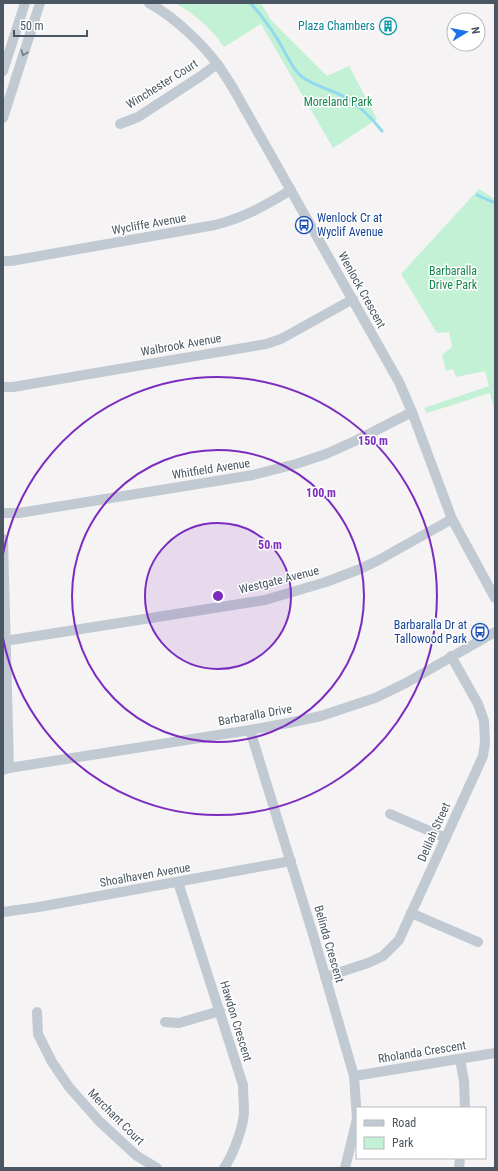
<svg xmlns="http://www.w3.org/2000/svg" width="498" height="1171" font-family="'Roboto Condensed',sans-serif">
  <style>
    .green { fill: #c3f1d5 }
    .lines { fill: none; stroke-linecap: round; stroke-linejoin: round }
    .stream { stroke: #90daee; stroke-width: 3 }
    .minor { stroke: #c1cad2; stroke-width: 10 }
    .oneway { stroke: #6e7983 }
    .ring { fill: none; stroke: #7b2cbf; stroke-width: 2 }
    .labels { text-anchor: middle; dominant-baseline: central; stroke-width: 3; stroke-linejoin: round; paint-order: stroke }
    .culture-label { font-size: 12px; fill: #0d838f; stroke: #fff; text-anchor: end }
    .street-label { font-size: 12px; fill: #4a5661; stroke: #fff }
    .park-label { font-size: 12px; fill: #17864f; stroke: #fff }
    .transit-label { font-size: 12px; fill: #164399; stroke: #fff; text-anchor: start }
    .centre { fill: #7b2cbf; stroke: #fff; stroke-width: 2 }
    .ring-label { font-size: 12px; text-anchor: middle; font-weight: bold; fill: #7b2cbf; stroke: #fff; stroke-width: 3; stroke-linejoin: round; paint-order: stroke }
  </style>
  <rect width="100%" height="100%" fill="#f5f3f3"/>
  <g class="green">
    <path d="M 175,3 L 261,3 L 271,20 L 327,76 L 349,66 L 377,119 L 333,148 L 261,24 L 224,47 C 211,28 195,14 175,3 Z"/>
    <path d="M 479,189 L 495,199 L 495,413 L 490,393 L 427,413 L 424,408 L 489,386 L 485,371 L 456,377 L 453,369 L 446,371 L 442,355 L 452,347 L 449,332 L 437,333 L 401,274 Z"/>
  </g>
  <g class="lines">
    <g class="stream">
      <path d="M 250,3 C 260,13 269,26 276,37 C 284,48 291,68 301,76 C 313,86 330,89 343,96 C 359,105 371,117 382,131"/>
      <path d="M 477,195 L 495,203"/>
    </g>
    <g class="minor">
      <path d="M 149,3 C 173,16 202,43 218,65 C 223,72 228,80 233,88 L 399,382 L 412,412 L 452,519 L 495,598"/>
      <path d="M 3,71 L 25,3"/>
      <path d="M 3,118 L 40,3"/>
      <path d="M 120,124 L 138,117 L 201,76 L 217,64"/>
      <path d="M 3,261 L 11,261 L 215,225 C 244,218 266,205 291,190"/>
      <path d="M 3,387 L 13,387 L 266,344 L 281,339 L 353,299"/>
      <path d="M 3,513 L 19,513 L 253,475 L 296,464 L 326,454 L 355,441 L 412,412"/>
      <path d="M 3,539 L 9,768"/>
      <path d="M 5,641 L 265,600 L 326,582 L 360,569 L 377,561 L 452,519"/>
      <path d="M 250,730 L 315,941 L 354,1076 L 357,1119 L 345,1168"/>
      <path d="M 3,770 L 9,768 L 250,730 L 288,723 L 321,716 L 375,698 L 406,683 L 495,632"/>
      <path d="M 390,814 L 446,838"/>
      <path d="M 178,882 L 243,1085 C 243,1094 244,1104 244,1113 C 243,1128 233,1155 224,1168"/>
      <path d="M 3,912 L 39,907 L 291,861"/>
      <path d="M 411,913 L 478,942"/>
      <path d="M 325,977 L 368,963 L 383,956 L 399,940 L 483,756 L 485,743 L 484,721 L 478,704 L 451,656"/>
      <path d="M 37,1012 L 38,1034 L 52,1062 L 69,1087 L 99,1121 L 137,1156 L 157,1168"/>
      <path d="M 165,1022 L 179,1023 L 220,1011"/>
      <path d="M 460,1059 L 464,1081 L 465,1108"/>
      <path d="M 354,1076 L 495,1053"/>
      <path d="M 459,1168 L 460,1158"/>
    </g>
  </g>
  <defs><path id="oneway-chevron" d="M-2-3.5L2.5 0L-2 3.5" fill="none" stroke-width="1.6" stroke-linecap="round" stroke-linejoin="round"/></defs>
  <use class="oneway" href="#oneway-chevron" transform="translate(24 53) rotate(108)"/>
  <circle cx="218" cy="596" r="73" fill="#7b2cbf" fill-opacity=".12"/>
  <g class="ring">
    <circle cx="218" cy="596" r="73"/>
    <circle cx="218" cy="596" r="146"/>
    <path d="M3 554A219 219 0 1 1 3 638"/>
  </g>
  <defs>
    <g id="building-ring" transform="scale(0.9)"><circle r="9.5" fill="#fff" stroke="#0f9aa8" stroke-width="1.5"/><path d="M-4-6H4V6H1V3H-1V6H-4ZM-2.5-4.3h1.7v1.8h-1.7ZM.8-4.3h1.7v1.8H.8ZM-2.5-1h1.7V.8h-1.7ZM.8-1h1.7V.8H.8Z" fill="#0f9aa8"/></g>
    <g id="bus-ring" transform="scale(0.9)"><circle r="9.5" fill="#fff" stroke="#1a4fb4" stroke-width="1.5"/><path d="M-5-6H5V4H4V6H2V4H-2V6H-4V4H-5ZM-3.5-4V0h7V-4ZM-3.5 1.2v1.5H-2V1.2ZM2 1.2v1.5H3.5V1.2Z" fill="#1a4fb4"/></g>
  </defs>
  <g fill-rule="evenodd">
    <use href="#building-ring" x="388" y="26"/>
    <use href="#bus-ring" x="304" y="225"/>
    <use href="#bus-ring" x="480" y="632"/>
  </g>
  <g class="labels">
    <g class="culture-label">
      <text x="375" y="26">Plaza Chambers</text>
    </g>
    <g class="street-label">
      <text transform="translate(162 84) rotate(-32)">Winchester Court</text>
      <text transform="translate(149 224) rotate(-10)">Wycliffe Avenue</text>
      <text transform="translate(362 290) rotate(61)">Wenlock Crescent</text>
      <text transform="translate(181 345) rotate(-10)">Walbrook Avenue</text>
      <text transform="translate(211 469) rotate(-9)">Whitfield Avenue</text>
      <text transform="translate(279 580) rotate(-14)">Westgate Avenue</text>
      <text transform="translate(255 715) rotate(-10)">Barbaralla Drive</text>
      <text transform="translate(434 832) rotate(-66)">Delilah Street</text>
      <text transform="translate(145 875) rotate(-10)">Shoalhaven Avenue</text>
      <text transform="translate(329 944) rotate(74)">Belinda Crescent</text>
      <text transform="translate(236 1021) rotate(73)">Hawdon Crescent</text>
      <text transform="translate(422 1052) rotate(-9)">Rholanda Crescent</text>
      <text transform="translate(116 1117) rotate(45)">Merchant Court</text>
    </g>
    <g class="park-label">
      <text x="338" y="102">Moreland Park</text>
      <text x="453" y="271">Barbaralla<tspan x="453" dy="14">Drive Park</tspan></text>
    </g>
    <g class="transit-label">
      <text x="317" y="218">Wenlock Cr at<tspan x="317" dy="14">Wyclif Avenue</tspan></text>
      <text x="467" y="625" text-anchor="end">Barbaralla Dr at<tspan x="467" dy="14">Tallowood Park</tspan></text>
    </g>
  </g>
  <circle cx="218" cy="596" r="6" class="centre"/>
  <g class="ring-label">
    <text x="373" y="445">150 m</text>
    <text x="321" y="497">100 m</text>
    <text x="270" y="549">50 m</text>
  </g>
  <rect width="498" height="1171" fill="none" stroke="#4a5661" stroke-width="8"/>
  <rect x="356" y="1107" width="130" height="52" fill="#ffffff" stroke="#b7bbc0"/>
  <rect x="364" y="1120" width="20" height="6" fill="#c1cad2" stroke="#b7bbc0"/>
  <text x="392" y="1127" font-size="12" fill="#4a5661">Road</text>
  <rect x="364" y="1137" width="20" height="12" fill="#c3f1d5" stroke="#b7bbc0"/>
  <text x="392" y="1147" font-size="12" fill="#4a5661">Park</text>
  <g transform="translate(466 32) rotate(80)"><circle r="19" fill="#ffffff" stroke="#b7bbc0"/>
  <path d="M0-3L7 15L0 10L-7 15Z" fill="#1a73e8"/>
  <text y="-6" font-size="11" font-weight="bold" text-anchor="middle" fill="#4a5661">N</text>
  </g>
  <path d="M14 30v6h73v-6" fill="none" stroke="#4a5661" stroke-width="2"/>
  <text x="20" y="30" font-size="12" fill="#4a5661" stroke="#ffffff" stroke-width="3" paint-order="stroke">50 m</text>
</svg>
